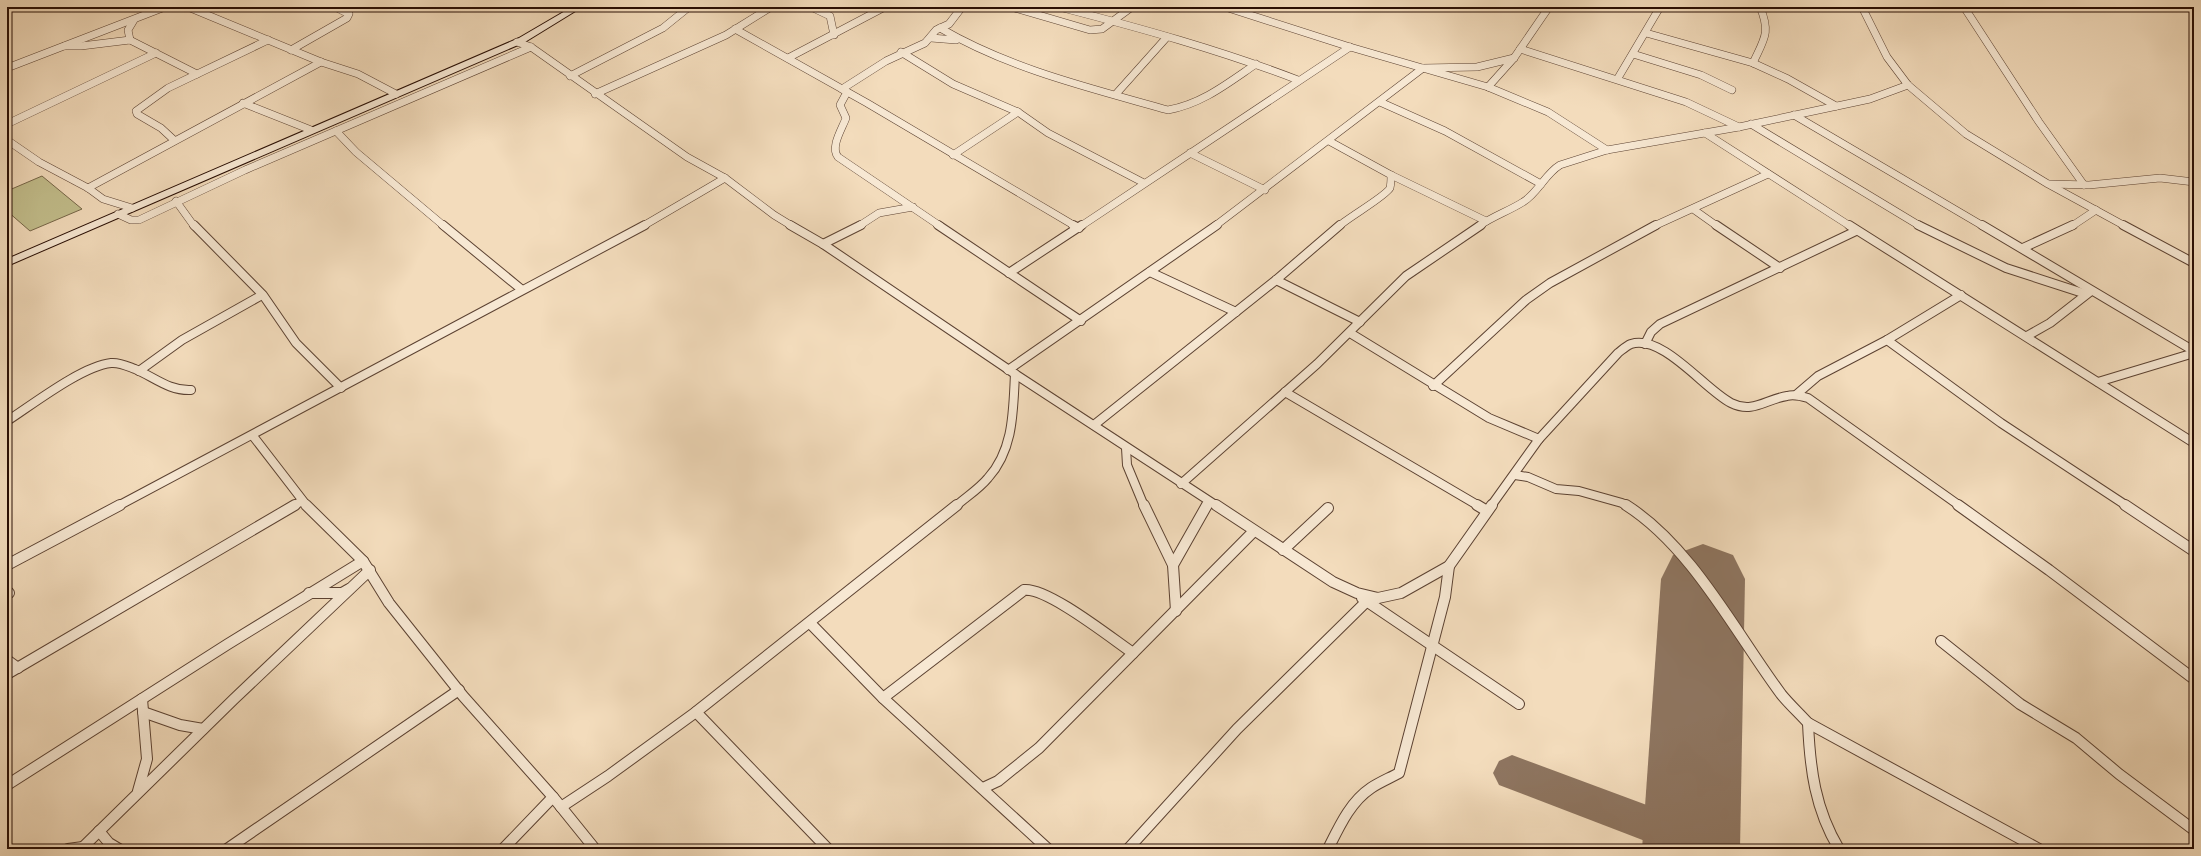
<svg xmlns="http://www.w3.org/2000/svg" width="2201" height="856" font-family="'Gentium Book Plus',serif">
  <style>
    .green { fill: #c2be8c; stroke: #766648 }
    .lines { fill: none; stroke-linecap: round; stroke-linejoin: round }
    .taxiway { fill: #8e7560; fill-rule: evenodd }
    .runway { fill: #8e7560; fill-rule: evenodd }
    .minor-far2-casing { stroke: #5c4232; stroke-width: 8 }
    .minor-far1-casing { stroke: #5c4232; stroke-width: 10 }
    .minor-casing { stroke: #5c4232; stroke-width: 12 }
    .secondary-casing { stroke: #290e04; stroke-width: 2 }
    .minor-far2 { stroke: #f7e8d3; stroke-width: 7 }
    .minor-far1 { stroke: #f7e8d3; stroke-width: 8 }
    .minor { stroke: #f7e8d3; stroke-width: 10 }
    .secondary { fill: #f7e8d3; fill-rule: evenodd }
  </style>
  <rect width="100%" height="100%" fill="#f3dcbc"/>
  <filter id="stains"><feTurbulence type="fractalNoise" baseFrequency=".005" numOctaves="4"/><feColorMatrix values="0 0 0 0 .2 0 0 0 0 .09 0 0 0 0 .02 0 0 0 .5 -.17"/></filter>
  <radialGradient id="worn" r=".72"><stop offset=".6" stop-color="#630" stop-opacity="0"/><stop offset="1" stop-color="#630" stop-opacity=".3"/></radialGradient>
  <path class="green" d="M 42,176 L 82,209 L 30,231 L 7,211 L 7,191 Z"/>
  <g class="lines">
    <path class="taxiway" d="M 1512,755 L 1706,827 L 1712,840 L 1708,849 L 1666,849 L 1499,785 L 1493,773 L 1499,761 Z"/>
    <path class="runway" d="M 1703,544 L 1733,555 L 1745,579 L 1740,849 L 1642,849 L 1661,579 L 1673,555 Z"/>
    <g class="minor-far2-casing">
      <g id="minor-far2">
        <path d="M 188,7 L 321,62 L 358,74 L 396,94"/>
        <path d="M 811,7 L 830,16 L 834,35"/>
        <path d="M 1011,7 L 1090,30 L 1102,29 L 1132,7"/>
        <path d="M 1059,7 C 1140,28 1220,50 1298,80"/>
        <path d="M 1225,7 L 1350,47 L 1488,87 L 1548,112 L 1607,150"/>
        <path d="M 1862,7 L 1887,57 L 1908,85 L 1966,134 L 2048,184 L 2125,226"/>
        <path d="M 1964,7 L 2039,122 L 2084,185"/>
        <path d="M 940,28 C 1010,69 1090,88 1168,110 C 1202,104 1228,83 1256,64"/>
        <path d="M 735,29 L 867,103 L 1075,226"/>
        <path d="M 1646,33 L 1753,63 L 1788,79 L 1836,106"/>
        <path d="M 931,38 L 956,40"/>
        <path d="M 130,40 L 128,30 L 134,20"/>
        <path d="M 517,42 L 531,47 L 687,157 L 725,178 L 774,215 L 792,226"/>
        <path d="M 65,46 L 81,46 L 130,40 L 197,74"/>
        <path d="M 1520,49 L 1686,102 L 1739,127"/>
        <path d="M 291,50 L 347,18 L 349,14 L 335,7"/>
        <path d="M 901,52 L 953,84 L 1018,112 L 1048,133 L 1144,183"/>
        <path d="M 1633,54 L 1701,75 L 1732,90"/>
        <path d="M 788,58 L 885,7"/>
        <path d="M 1753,63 C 1764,39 1771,33 1760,7"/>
        <path d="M 7,68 L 165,7"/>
        <path d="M 570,76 L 663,28 L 689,7"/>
        <path d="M 1618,78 L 1660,7"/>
        <path d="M 1488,87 L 1514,58 L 1549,7"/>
        <path d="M 842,89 L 886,61 L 925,43 L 936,30 L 949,24 L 962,7"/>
        <path d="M 847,92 L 840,105 L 846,118 C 842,129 830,147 838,157 L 940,226"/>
        <path d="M 595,94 L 726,35 L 771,7"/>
        <path d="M 1116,94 L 1167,37"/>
        <path d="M 1380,102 L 1445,131 L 1541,184"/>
        <path d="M 243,103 L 311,130"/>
        <path d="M 1794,115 L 1983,226"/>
        <path d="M 7,124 L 156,53"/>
        <path d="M 1751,124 L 1920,226"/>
        <path d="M 336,131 L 356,152 L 444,226"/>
        <path d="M 1705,133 L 1850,226"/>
        <path d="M 7,140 L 39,162 L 88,188 L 103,199 L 132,208"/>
        <path d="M 174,140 L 161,128 L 137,114 L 136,111 L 168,88 L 268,40"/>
        <path d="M 1329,141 L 1391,175 L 1486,221"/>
        <path d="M 1190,153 L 1265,190"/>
        <path d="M 953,155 L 1018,112"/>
        <path d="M 2050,184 L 2089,185 L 2160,178 L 2194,182"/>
        <path d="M 88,188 L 321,62"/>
        <path d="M 176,201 L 194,226"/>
        <path d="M 1693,209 L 1717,226"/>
        <path d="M 118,214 L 131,220 L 139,220 L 245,170 L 531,47"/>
        <path d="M 643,226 L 725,178"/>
        <path d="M 859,226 L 879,213 L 913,207"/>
        <path d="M 1081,226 L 1350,47"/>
        <path d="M 1215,226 L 1423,68 L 1477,67 L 1514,58"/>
        <path d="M 1339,226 C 1349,217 1386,196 1390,188 C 1391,184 1391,179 1391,175"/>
        <path d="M 1479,226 C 1493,216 1509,211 1523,202 C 1538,193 1545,174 1560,165 L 1607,150 L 1739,127 L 1870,99 L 1908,85"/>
        <path d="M 1654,226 L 1768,174"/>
        <path d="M 2072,226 L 2096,210"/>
      </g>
    </g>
    <g class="minor-far1-casing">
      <g id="minor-far1">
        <path d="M 194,225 L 263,295 L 296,343 L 341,388"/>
        <path d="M 443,225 L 521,289"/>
        <path d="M 790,225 L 823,244 L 1015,374 L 1217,506"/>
        <path d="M 938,225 L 1081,321"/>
        <path d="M 1073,225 L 1079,228"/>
        <path d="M 1716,225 L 1780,268"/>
        <path d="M 1849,225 L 2194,443"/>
        <path d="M 1918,225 L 2006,268 L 2086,294"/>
        <path d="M 1982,225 L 2194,351"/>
        <path d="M 2123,225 L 2194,263"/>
        <path d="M 823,244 L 861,225"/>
        <path d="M 2023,248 L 2073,225"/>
        <path d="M 1150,272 L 1236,312"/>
        <path d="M 1009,273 L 1082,225"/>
        <path d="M 1276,280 L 1360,322"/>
        <path d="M 1350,333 L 1489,418 L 1539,439"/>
        <path d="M 2027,336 L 2050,323 L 2091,291"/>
        <path d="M 1887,340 L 2001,423 L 2127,506"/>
        <path d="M 1645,344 L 1651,332 L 1660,324 L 1856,231"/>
        <path d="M 1008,370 L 1217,225"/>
        <path d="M 139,371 L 182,340 L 262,295"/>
        <path d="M 2098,382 L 2194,353"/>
        <path d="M 1433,386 L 1526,300 L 1550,283 L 1656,225"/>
        <path d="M 1285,392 L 1479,506"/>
        <path d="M 1797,394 L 1818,376 L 1887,340 L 1961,295"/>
        <path d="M 7,421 C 32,405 82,366 111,363 C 119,362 127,366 135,369 C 154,377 169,391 191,390"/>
        <path d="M 1094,425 L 1276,280 L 1340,225"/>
        <path d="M 253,436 L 307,506"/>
        <path d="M 1126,448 L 1127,465 L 1144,506"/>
        <path d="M 1515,475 L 1528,477 L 1556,489 L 1579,491 L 1622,503 L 1627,506"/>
        <path d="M 1181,484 L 1317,364 L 1406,276 L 1481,225"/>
        <path d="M 118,506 L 645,225"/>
        <path d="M 293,506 L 302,501"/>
        <path d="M 956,506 C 966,497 979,489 988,478 C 1014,449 1013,411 1015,374"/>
        <path d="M 1207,506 L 1209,502"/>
        <path d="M 1491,506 L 1539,439 L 1618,353 C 1622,350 1626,346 1631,344 C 1663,334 1704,389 1731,403 C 1753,414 1766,399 1787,396 C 1794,394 1801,396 1808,398 L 1960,506"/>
      </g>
    </g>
    <g class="minor-casing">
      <g id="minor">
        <path d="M 306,505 L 363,561 L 389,603 L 463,696 L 553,797 L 595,849"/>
        <path d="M 1144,505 L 1173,565 L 1176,611"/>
        <path d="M 1216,505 L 1333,582 L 1357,593 L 1378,598 L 1401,593 L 1449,566 L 1492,505"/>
        <path d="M 1477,505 L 1487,511"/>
        <path d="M 1626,505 C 1692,547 1735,632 1781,694 C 1789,704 1799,713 1808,723 L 2039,849"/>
        <path d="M 1958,505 L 2049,570 L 2194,679"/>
        <path d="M 2125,505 L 2194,551"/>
        <path d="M 1283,550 L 1328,508"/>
        <path d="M 7,565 L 120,505"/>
        <path d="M 1173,565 L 1207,505"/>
        <path d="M 7,591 L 9,593"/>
        <path d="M 309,593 L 342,593 L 349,589"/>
        <path d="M 1362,598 L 1519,704"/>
        <path d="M 810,623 L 883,698 L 1048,849"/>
        <path d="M 1941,641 L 2020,704 L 2076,738 L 2119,774 L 2194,830"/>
        <path d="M 7,660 L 18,668"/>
        <path d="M 7,674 L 295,505"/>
        <path d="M 883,698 L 1024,590 C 1047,587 1111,638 1133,653"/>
        <path d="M 143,712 L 180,725 L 203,729"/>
        <path d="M 696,712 L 828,849"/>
        <path d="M 1808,723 C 1810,769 1815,809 1839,849"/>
        <path d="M 7,785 L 228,644 L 363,561"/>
        <path d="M 983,788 L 998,781 L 1039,748 L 1254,531"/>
        <path d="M 138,791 L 147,759 L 142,699"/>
        <path d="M 561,807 L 608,776 L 696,712 L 957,505"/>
        <path d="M 99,831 L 109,843 L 119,849"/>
        <path d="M 68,849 L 83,847"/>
        <path d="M 81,849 L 234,699 L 370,570"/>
        <path d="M 227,849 L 459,690"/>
        <path d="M 503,849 L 553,797"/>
        <path d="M 1128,849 L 1237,729 L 1366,602"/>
        <path d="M 1328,849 C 1339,827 1350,802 1371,788 C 1380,782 1390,778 1399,773 L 1445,597 L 1449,566"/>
      </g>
    </g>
    <g class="secondary-casing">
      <path id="secondary" d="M 572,7 L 582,7 L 525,42 L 7,266 L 7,259 L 519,38 Z"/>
    </g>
    <use href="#minor-far2" class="minor-far2"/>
    <use href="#minor-far1" class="minor-far1"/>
    <use href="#minor" class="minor"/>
    <use href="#secondary" class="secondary"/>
  </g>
  <rect width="2201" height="856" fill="none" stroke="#f3dcbc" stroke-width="24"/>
  <rect x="8" y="8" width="2185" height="840" fill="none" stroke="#290e04" stroke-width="2"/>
  <rect x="12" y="12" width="2177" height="832" fill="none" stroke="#290e04"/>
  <rect width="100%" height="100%" filter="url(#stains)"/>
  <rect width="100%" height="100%" fill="url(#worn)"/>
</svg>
